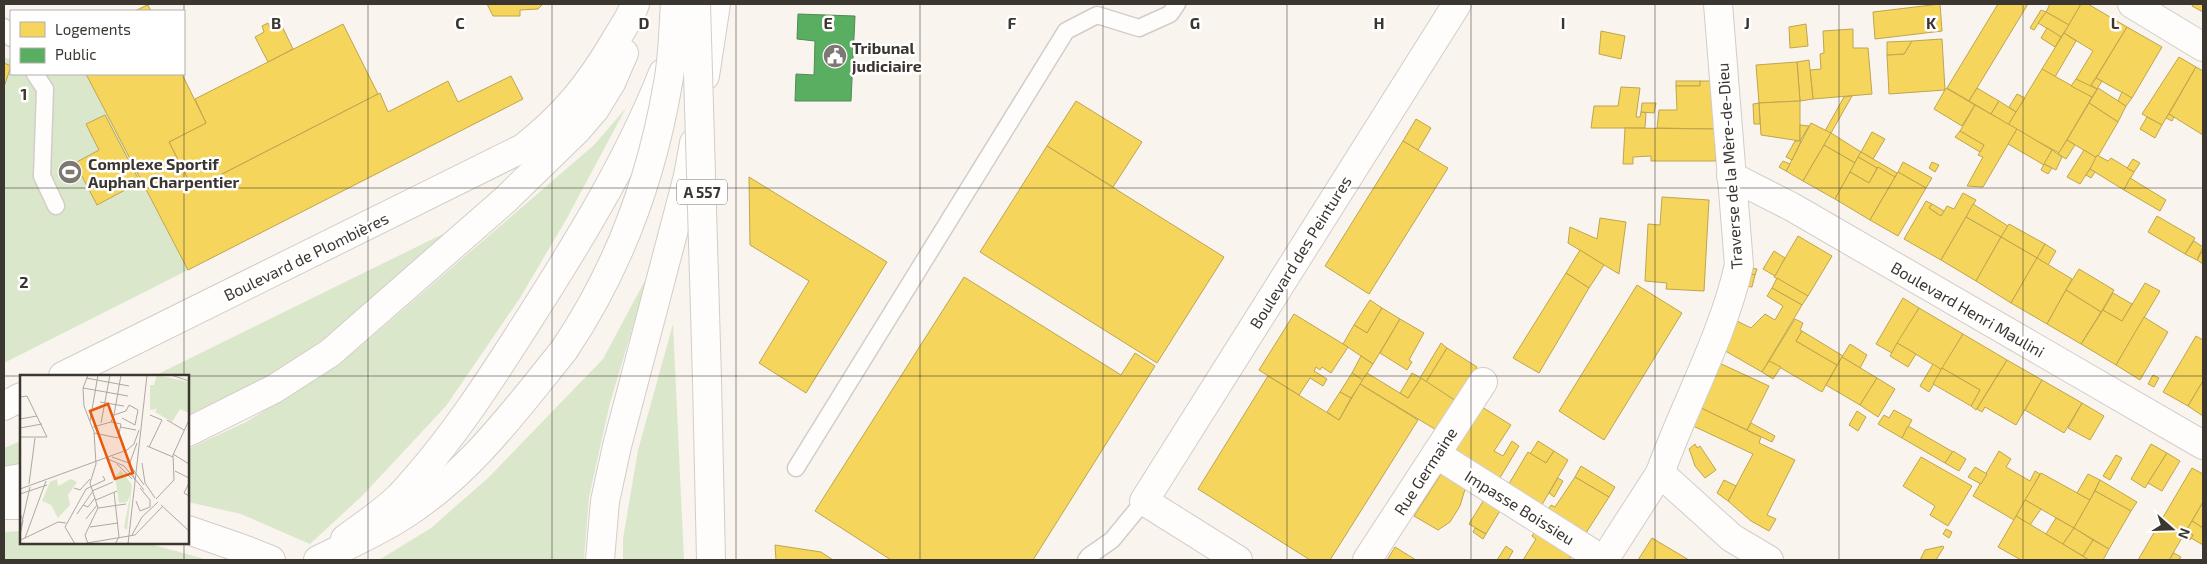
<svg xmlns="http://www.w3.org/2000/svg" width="2207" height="564" font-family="'Exo 2',sans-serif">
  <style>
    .green { fill: #dbe7cb }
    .homes { fill: #f6d55c; stroke: #bea54f }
    .public { fill: #5aae61; stroke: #518a53 }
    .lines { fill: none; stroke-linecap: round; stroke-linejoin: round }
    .lane-casing { stroke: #d2cdc8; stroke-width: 19 }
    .street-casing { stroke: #d2cdc8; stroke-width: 30 }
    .secondary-casing { stroke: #d2cdc8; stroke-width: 30 }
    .highway-casing { stroke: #d2cdc8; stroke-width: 30 }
    .lane { stroke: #fefdfc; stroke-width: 16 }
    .street { stroke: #fefdfc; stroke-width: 28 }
    .secondary { stroke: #fefdfc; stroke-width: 28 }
    .highway { stroke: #fefdfc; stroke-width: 28 }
    .highway-bridge-casing { stroke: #d2cdc8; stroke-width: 30; stroke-linecap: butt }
    .highway-bridge { stroke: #fefdfc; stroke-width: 28 }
    .grid { fill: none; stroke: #3c3631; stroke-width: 1; stroke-opacity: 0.55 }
    .labels { text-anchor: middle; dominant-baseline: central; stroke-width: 5; stroke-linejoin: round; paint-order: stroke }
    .shield { fill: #fff; stroke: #76726f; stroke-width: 1 }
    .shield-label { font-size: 15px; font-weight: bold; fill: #3c3631 }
    .poi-label { font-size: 16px; font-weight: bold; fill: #3c3631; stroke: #fff; text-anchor: start }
    .street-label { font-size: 16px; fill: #3c3631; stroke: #fff }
    .inset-road { fill: none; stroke: #aea8a2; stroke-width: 1 }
    .view { fill: #e8590c; fill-opacity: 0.15; stroke: #e8590c; stroke-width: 2.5 }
    .inset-edge { fill: none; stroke: #3c3631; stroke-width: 2.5 }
    .grid-label { font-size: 16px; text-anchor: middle; font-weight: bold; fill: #3c3631; stroke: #fff; stroke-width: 5; stroke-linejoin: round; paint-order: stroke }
  </style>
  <rect width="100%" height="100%" fill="#faf4ee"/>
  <g class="green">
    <path d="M 4,57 L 11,60 L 11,74 L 86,74 L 188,270 L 4,363 Z"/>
    <path d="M 626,108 L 567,218 L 520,298 L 446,406 L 363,495 L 310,544 L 241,514 L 188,502 L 188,449 L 246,422 L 340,364 L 594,145 Z"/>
    <path d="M 453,229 L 445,241 L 306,353 L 266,378 L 188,415 L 188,376 L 154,376 Z"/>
    <path d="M 649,273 L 610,403 L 589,497 L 584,560 L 379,560 L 431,528 L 488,478 L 603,359 Z"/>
    <path d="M 673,324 L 684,560 L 623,560 L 623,539 L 638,450 Z"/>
    <path d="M 21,441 L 21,464 L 4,467 L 4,448 Z"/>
    <path d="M 21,531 L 21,543 L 147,543 L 208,560 L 4,560 L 4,532 Z"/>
  </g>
  <g class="homes">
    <path d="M 487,4 L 543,4 L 538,9 L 520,10 L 520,16 L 493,16 Z"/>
    <path d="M 1940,4 L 1942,31 L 1875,39 L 1873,12 Z"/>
    <path d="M 1998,4 L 2028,4 L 1969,101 L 1947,88 Z"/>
    <path d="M 2050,4 L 2081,4 L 2069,25 L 2046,12 Z"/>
    <path d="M 2081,4 L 2088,4 L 2127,27 L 2090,87 L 2076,79 L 2093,51 L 2064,33 Z"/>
    <path d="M 2193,4 L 2203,4 L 2203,12 L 2192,6 Z"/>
    <path d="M 148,5 L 151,11 L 135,11 L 145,6 Z"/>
    <path d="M 2041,10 L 2046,12 L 2034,30 L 2030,28 Z"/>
    <path d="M 2046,12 L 2069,25 L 2061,37 L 2038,23 Z"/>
    <path d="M 268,23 L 271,30 L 281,24 L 293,49 L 268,62 L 255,37 L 264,32 L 262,26 Z"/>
    <path d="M 343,24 L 378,94 L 193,189 L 169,142 L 206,123 L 195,99 Z"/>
    <path d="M 1806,24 L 1808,46 L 1790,48 L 1789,27 Z"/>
    <path d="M 2127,27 L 2162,47 L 2132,98 L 2096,78 Z"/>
    <path d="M 2047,28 L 2061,37 L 2055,47 L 2041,38 Z"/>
    <path d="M 1853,29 L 1853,48 L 1868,48 L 1872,94 L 1813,99 L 1810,70 L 1821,69 L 1820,54 L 1824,53 L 1823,31 Z"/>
    <path d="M 1601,31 L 1625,36 L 1621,59 L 1599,54 Z"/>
    <path d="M 2064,33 L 2076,41 L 2055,77 L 2042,69 Z"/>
    <path d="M 1942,39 L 1945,90 L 1889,94 L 1887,55 L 1904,54 L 1912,41 Z"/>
    <path d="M 1912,41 L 1904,54 L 1887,55 L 1887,42 Z"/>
    <path d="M 2179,57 L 2196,67 L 2162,125 L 2142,114 Z"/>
    <path d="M 1809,60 L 1813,99 L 1800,101 L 1797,62 Z"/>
    <path d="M 1797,62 L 1800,101 L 1759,103 L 1756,65 Z"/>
    <path d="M 4,63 L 11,66 L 4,87 Z"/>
    <path d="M 2196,67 L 2203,71 L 2203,135 L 2169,114 Z"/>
    <path d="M 2042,69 L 2092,97 L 2059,153 L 2008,125 Z"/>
    <path d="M 86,74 L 182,74 L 206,123 L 169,142 L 193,189 L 380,93 L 388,112 L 448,81 L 458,102 L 511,76 L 523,99 L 188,270 Z"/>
    <path d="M 2096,78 L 2102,81 L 2097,89 L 2091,85 Z"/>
    <path d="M 2076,79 L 2097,89 L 2092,97 L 2071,86 Z"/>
    <rect x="1676" y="81" width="24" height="5"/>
    <path d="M 1700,81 L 1710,81 L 1714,129 L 1657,128 L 1659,110 L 1677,110 L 1676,86 L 1700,86 Z"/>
    <path d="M 1621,87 L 1640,88 L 1636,117 L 1640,117 L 1641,112 L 1646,113 L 1645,128 L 1591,128 L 1594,106 L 1618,106 Z"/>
    <path d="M 1946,88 L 1975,105 L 1962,126 L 1934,109 Z"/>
    <path d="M 1977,88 L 1999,101 L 1991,114 L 1969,101 Z"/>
    <path d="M 2098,88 L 2126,106 L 2118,122 L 2089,103 Z"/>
    <path d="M 2122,92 L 2132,98 L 2126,106 L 2118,101 Z"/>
    <path d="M 2017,94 L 2025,98 L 2016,112 L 2009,107 Z"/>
    <path d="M 1852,96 L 1831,133 L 1825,131 L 1844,97 Z"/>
    <path d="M 1076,101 L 1142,142 L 1113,187 L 1047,146 Z"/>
    <path d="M 1800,101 L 1800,141 L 1761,135 L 1759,103 Z"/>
    <path d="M 1999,101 L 2016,112 L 2008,125 L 1991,114 Z"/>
    <path d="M 1642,103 L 1656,103 L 1654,113 L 1641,112 Z"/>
    <path d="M 1759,103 L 1760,124 L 1754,124 L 1753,104 Z"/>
    <path d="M 2089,103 L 2118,122 L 2097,158 L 2067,140 Z"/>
    <path d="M 1975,105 L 2017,129 L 1983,187 L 1967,186 L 1983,157 L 1978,155 L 1984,145 L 1960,131 Z"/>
    <path d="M 2169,114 L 2174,117 L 2172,121 L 2166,118 Z"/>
    <path d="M 105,115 L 140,182 L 97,205 L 75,163 L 99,150 L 86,124 Z"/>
    <path d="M 2147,117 L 2162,125 L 2155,138 L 2140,129 Z"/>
    <path d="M 1416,119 L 1431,128 L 1418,150 L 1403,141 Z"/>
    <path d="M 1811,123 L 1831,133 L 1803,181 L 1786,171 Z"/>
    <path d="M 1800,125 L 1809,126 L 1800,141 Z"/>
    <path d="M 1625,128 L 1714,129 L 1716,161 L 1651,161 L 1651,156 L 1633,157 L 1633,164 L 1623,164 Z"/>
    <path d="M 2017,129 L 2052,150 L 2044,165 L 2008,144 Z"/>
    <path d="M 1960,131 L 1984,145 L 1980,152 L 1955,137 Z"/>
    <path d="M 1872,132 L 1885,139 L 1873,159 L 1861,152 Z"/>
    <path d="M 1831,133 L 1861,152 L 1855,163 L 1824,145 Z"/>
    <path d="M 2067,140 L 2075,145 L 2066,159 L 2058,154 Z"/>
    <path d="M 1403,141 L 1448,168 L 1369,294 L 1325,266 Z"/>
    <path d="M 1795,141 L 1801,141 L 1792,160 L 1786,157 Z"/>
    <path d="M 1824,145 L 1855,163 L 1835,199 L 1803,181 Z"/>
    <path d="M 1047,146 L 1224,257 L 1157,363 L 980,252 Z"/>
    <path d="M 2052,150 L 2062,157 L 2056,170 L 2044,164 Z"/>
    <path d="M 2084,150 L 2097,158 L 2080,184 L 2067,177 Z"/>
    <path d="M 1861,152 L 1897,173 L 1895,177 L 1877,168 L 1858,157 Z"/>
    <path d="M 2097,155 L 2108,161 L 2111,158 L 2134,172 L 2124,190 L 2090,169 Z"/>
    <path d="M 1858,157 L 1877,168 L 1869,183 L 1850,172 Z"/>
    <path d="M 2133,159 L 2140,163 L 2134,172 L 2127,168 Z"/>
    <path d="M 1783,161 L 1790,164 L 1786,171 L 1779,167 Z"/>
    <path d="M 1903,162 L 1932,178 L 1926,188 L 1898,172 Z"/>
    <path d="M 1932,162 L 1939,165 L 1935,172 L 1929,168 Z"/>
    <path d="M 2044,164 L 2052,168 L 2048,174 L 2041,170 Z"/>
    <path d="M 1878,167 L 1895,177 L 1870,220 L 1835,199 L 1850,172 L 1869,183 Z"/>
    <path d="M 2090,169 L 2095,172 L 2091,178 L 2086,175 Z"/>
    <path d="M 1898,172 L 1926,188 L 1898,236 L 1870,220 Z"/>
    <path d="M 749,177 L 887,262 L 806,393 L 759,363 L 809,281 L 750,245 Z"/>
    <path d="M 2130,178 L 2166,200 L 2160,211 L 2124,190 Z"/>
    <path d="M 1963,193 L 1976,200 L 1941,260 L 1904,239 L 1926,201 L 1932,204 L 1929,208 L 1941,216 L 1947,206 L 1954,209 Z"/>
    <path d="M 1662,197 L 1709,200 L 1704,291 L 1666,289 L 1667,283 L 1645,281 L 1648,224 L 1660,225 Z"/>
    <path d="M 1932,204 L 1944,211 L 1941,216 L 1929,208 Z"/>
    <path d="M 1973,204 L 2008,226 L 2001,237 L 1966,217 Z"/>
    <path d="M 2157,216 L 2195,238 L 2185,254 L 2148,232 Z"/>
    <path d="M 1966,217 L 2001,237 L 1976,281 L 1941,260 Z"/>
    <path d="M 1600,218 L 1626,222 L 1619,274 L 1568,243 L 1570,227 L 1597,239 Z"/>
    <path d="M 2009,224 L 2045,244 L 2037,258 L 2001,237 Z"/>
    <path d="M 1798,236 L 1832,256 L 1808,296 L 1774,277 Z"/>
    <path d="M 2001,237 L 2037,258 L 2011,303 L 1976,281 Z"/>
    <path d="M 2194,241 L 2203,247 L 2197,260 L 2185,254 Z"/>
    <path d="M 2045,244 L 2056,251 L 2048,265 L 2037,258 Z"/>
    <path d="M 1580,250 L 1604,265 L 1589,288 L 1566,273 Z"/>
    <path d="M 2203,250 L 2203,264 L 2197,260 Z"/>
    <path d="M 1774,251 L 1785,258 L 1775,276 L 1763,269 Z"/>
    <path d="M 2037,258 L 2072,279 L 2047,324 L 2011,303 Z"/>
    <path d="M 1749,268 L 1757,269 L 1755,275 L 1748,273 Z"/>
    <path d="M 2079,269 L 2114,290 L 2101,312 L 2066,290 Z"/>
    <path d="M 1566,273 L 1589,288 L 1539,373 L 1513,358 Z"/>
    <path d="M 1748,273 L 1755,275 L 1752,287 L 1745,286 Z"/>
    <path d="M 964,277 L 1121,375 L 1135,353 L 1155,366 L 1033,560 L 891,560 L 815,511 Z"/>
    <path d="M 1777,278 L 1808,296 L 1802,305 L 1772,288 Z"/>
    <path d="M 2145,283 L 2160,291 L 2116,365 L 2081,344 L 2103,310 L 2122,321 Z"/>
    <path d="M 1637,285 L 1682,313 L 1604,440 L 1559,411 Z"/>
    <path d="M 1772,288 L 1802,305 L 1762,372 L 1722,349 L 1737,321 L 1751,328 L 1765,314 L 1775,320 L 1783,306 L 1767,296 Z"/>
    <path d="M 2066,290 L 2101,312 L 2081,344 L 2047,324 Z"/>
    <path d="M 2113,293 L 2132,304 L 2122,321 L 2103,310 Z"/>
    <path d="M 1903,298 L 1919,308 L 1892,353 L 1876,344 Z"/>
    <path d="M 1370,300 L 1382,308 L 1367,333 L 1354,325 Z"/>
    <path d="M 1382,308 L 1400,319 L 1373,364 L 1343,344 L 1354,325 L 1367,333 Z"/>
    <path d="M 1919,308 L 1963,334 L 1942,370 L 1897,343 Z"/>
    <path d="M 1294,314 L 1348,347 L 1331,373 L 1322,367 L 1320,370 L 1316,367 L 1314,371 L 1327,379 L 1323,386 L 1310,378 L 1299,395 L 1259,370 Z"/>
    <path d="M 2144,317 L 2168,332 L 2140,380 L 2116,365 Z"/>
    <path d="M 1400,319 L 1424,333 L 1409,360 L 1412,362 L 1407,370 L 1380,353 Z"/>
    <path d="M 1795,319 L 1803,323 L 1800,330 L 1802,331 L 1796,341 L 1837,365 L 1822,392 L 1769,361 Z"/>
    <path d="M 1802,331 L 1843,356 L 1837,365 L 1796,341 Z"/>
    <path d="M 1963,334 L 2007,360 L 1976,410 L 1971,406 L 1980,390 L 1942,368 Z"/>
    <path d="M 2196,336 L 2203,340 L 2203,381 L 2188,406 L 2163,392 Z"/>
    <path d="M 1441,343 L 1447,348 L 1426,382 L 1420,378 Z"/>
    <path d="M 1897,343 L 1916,354 L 1908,367 L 1890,356 Z"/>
    <path d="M 1850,344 L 1867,355 L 1860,368 L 1842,357 Z"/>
    <path d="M 1447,348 L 1477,367 L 1456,401 L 1426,382 Z"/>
    <path d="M 1361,356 L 1373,364 L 1363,380 L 1352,373 Z"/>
    <path d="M 1842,357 L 1877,378 L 1860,405 L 1826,385 Z"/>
    <path d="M 2007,360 L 2042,380 L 2016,425 L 1985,407 L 1982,412 L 1977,409 Z"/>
    <path d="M 1769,361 L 1781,367 L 1773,379 L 1762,372 Z"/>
    <path d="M 1717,362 L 1769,386 L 1747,430 L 1699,407 Z"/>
    <path d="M 1933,364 L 1942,370 L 1929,392 L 1920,386 Z"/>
    <path d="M 1942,368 L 1980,390 L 1971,406 L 1933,384 Z"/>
    <path d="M 1352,373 L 1363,380 L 1351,398 L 1340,392 Z"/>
    <path d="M 1367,373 L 1408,398 L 1421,378 L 1456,401 L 1438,431 L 1360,384 Z"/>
    <path d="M 1412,373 L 1421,378 L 1408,398 L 1400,393 Z"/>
    <path d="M 2153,375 L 2159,378 L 2154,387 L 2148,384 Z"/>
    <path d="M 1268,376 L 1339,420 L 1360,384 L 1418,420 L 1330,560 L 1310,560 L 1198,489 Z"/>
    <path d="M 1877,378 L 1895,389 L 1878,417 L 1860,405 Z"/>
    <path d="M 2042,380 L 2082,403 L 2064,433 L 2025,410 Z"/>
    <path d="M 2203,381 L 2203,416 L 2188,406 Z"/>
    <path d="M 1340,392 L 1351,398 L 1339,420 L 1327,412 Z"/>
    <path d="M 2082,403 L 2104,416 L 2090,440 L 2068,428 Z"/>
    <path d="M 1482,407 L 1511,425 L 1494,451 L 1503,456 L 1512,441 L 1519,446 L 1498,481 L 1453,453 Z"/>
    <path d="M 1699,407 L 1761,437 L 1759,443 L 1795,460 L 1767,515 L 1776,519 L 1769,531 L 1751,521 L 1728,501 L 1753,454 L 1691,425 Z"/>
    <path d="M 1894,410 L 1912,420 L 1902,438 L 1878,424 L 1884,415 L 1889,418 Z"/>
    <path d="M 1857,411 L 1866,417 L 1858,431 L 1849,425 Z"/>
    <path d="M 1751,423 L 1775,436 L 1772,442 L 1747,430 Z"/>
    <path d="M 1908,426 L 1953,452 L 1945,463 L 1902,438 Z"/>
    <path d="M 1538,441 L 1554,451 L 1546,463 L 1530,454 Z"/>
    <path d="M 1695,444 L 1697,448 L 1700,446 L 1716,470 L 1705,478 L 1695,466 L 1691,454 L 1689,449 Z"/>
    <path d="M 2151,444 L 2167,453 L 2145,488 L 2131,479 Z"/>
    <path d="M 1554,451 L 1568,460 L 1540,508 L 1507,487 L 1528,452 L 1546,463 Z"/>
    <path d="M 1953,451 L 1966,459 L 1959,471 L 1945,463 Z"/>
    <path d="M 1999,451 L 2011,459 L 2006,467 L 2030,481 L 2035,471 L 2040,474 L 2014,520 L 1973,496 Z"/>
    <path d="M 2167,453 L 2180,461 L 2162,491 L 2148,483 Z"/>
    <path d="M 2116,455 L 2122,458 L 2110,480 L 2103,476 Z"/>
    <path d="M 1921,457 L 1972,486 L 1948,526 L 1930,515 L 1935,506 L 1903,486 Z"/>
    <path d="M 1581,466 L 1615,487 L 1609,497 L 1575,477 Z"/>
    <path d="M 1975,467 L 1987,474 L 1981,484 L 1968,477 Z"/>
    <path d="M 2192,468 L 2203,474 L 2203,502 L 2169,560 L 2138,560 Z"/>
    <path d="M 1443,471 L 1466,486 L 1460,506 L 1450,522 L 1438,530 L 1414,516 Z"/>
    <path d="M 2041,473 L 2090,500 L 2074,528 L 2025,500 Z"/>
    <path d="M 2088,474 L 2100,480 L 2090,500 L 2077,493 Z"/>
    <path d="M 1575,477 L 1609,497 L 1584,536 L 1547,512 L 1551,505 L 1555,507 Z"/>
    <path d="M 1558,478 L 1563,481 L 1554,497 L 1549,493 Z"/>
    <path d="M 1724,480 L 1736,486 L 1728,501 L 1717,493 Z"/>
    <path d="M 2100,480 L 2137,502 L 2131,511 L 2095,491 Z"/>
    <path d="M 2095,491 L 2131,511 L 2109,549 L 2074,528 Z"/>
    <path d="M 1485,498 L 1501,509 L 1486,534 L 1469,524 Z"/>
    <path d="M 2025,500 L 2041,509 L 2030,525 L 2016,516 Z"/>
    <path d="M 2203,502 L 2203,528 L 2192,521 Z"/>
    <path d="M 2016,516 L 2063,544 L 2089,560 L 2021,560 L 1998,547 Z"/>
    <path d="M 2056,518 L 2074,528 L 2063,544 L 2046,534 Z"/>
    <path d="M 2192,521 L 2203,528 L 2203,545 L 2191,538 L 2193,535 L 2186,531 Z"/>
    <path d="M 1475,528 L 1486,534 L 1483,539 L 1473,532 Z"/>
    <path d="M 2074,528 L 2093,540 L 2083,556 L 2063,544 Z"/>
    <path d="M 1946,529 L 1952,532 L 1949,538 L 1943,534 Z"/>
    <path d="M 1536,530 L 1574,553 L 1569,560 L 1523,560 L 1536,539 L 1532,536 Z"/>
    <path d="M 2186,531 L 2193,535 L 2190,540 L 2183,536 Z"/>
    <path d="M 1652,538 L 1689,560 L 1638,560 Z"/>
    <path d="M 2093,540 L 2109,549 L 2103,560 L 2089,560 L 2083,556 Z"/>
    <path d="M 775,545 L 821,552 L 833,560 L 776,560 Z"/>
    <path d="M 1506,546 L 1513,551 L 1508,560 L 1497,560 Z"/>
    <path d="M 1943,546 L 1944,547 L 1936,560 L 1920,560 L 1925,550 Z"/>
    <path d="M 1395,547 L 1416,560 L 1387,560 Z"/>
    <path d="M 2174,553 L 2181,557 L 2179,560 L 2169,560 Z"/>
  </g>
  <path class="public" d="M 798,14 L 855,16 L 851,101 L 795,101 L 796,74 L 814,75 L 815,41 L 797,39 Z"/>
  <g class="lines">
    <g class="lane-casing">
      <g id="lane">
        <path d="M 4,27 L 11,38"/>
        <path d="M 35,74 L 45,89 L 42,176 L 56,206"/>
        <path d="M 796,468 L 1066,31 L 1097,15 L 1139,28 L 1170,14 L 1177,4"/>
        <path d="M 1086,560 L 1089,556 L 1112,540 L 1144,501"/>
      </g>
    </g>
    <g class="street-casing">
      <g id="street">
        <path d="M 1718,4 L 1739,265 C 1723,336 1685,404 1660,473 L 1732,538 L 1769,560"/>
        <path d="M 2132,4 L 2203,47"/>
        <path d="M 1731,176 L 1792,207 L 2203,445"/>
        <path d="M 1436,454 L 1603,560"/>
        <path d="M 1238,560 L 1144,501 L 1457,4"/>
        <path d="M 1367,560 L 1483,382"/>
        <path d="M 1604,560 L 1660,473"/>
      </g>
    </g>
    <g class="secondary-casing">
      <g id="secondary">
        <path d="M 63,376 L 523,148 C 564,116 589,85 615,41 C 622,29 631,17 635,4"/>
        <path d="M 4,406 L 21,397"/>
        <path d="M 188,432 L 274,389 L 330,353 L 505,200 L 577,130 L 595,109 L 611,83 L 624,53"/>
        <path d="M 4,481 L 21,478"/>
        <path d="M 345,539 C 362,526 383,513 399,497 C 450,443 491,379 531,316 C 580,239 629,159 663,73"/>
      </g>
    </g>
    <g class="highway-casing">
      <g id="highway">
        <path d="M 705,76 L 716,4"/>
        <path d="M 707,380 L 711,560"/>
        <path d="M 4,505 L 21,505"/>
        <path d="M 188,530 L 243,549 L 271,560"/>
        <path d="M 318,560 C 344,547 371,535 396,520 C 466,478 514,412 564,350"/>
        <path d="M 600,560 L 605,501 L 617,446 L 688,176 L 694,143"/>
      </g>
    </g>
    <use href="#lane" class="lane"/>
    <use href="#street" class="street"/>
    <use href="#secondary" class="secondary"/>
    <use href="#highway" class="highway"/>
    <g class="highway-bridge-casing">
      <g id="highway-bridge">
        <path d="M 696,4 L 707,380"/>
        <path d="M 564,350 C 618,270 652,177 668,83 C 673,57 673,30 675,4"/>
      </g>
    </g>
    <use href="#highway-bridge" class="highway-bridge"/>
  </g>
  <path class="grid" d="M 184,4 L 184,376M 368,4 L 368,560M 552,4 L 552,560M 736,4 L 736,560M 920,4 L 920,560M 1103,4 L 1103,560M 1287,4 L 1287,560M 1471,4 L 1471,560M 1655,4 L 1655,560M 1839,4 L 1839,560M 2023,4 L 2023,560M 4,188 L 2203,188M 4,376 L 2203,376M 184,543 L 184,560"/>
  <defs>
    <g id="civic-disc" transform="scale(1.25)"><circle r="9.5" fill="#7e7873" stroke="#fff"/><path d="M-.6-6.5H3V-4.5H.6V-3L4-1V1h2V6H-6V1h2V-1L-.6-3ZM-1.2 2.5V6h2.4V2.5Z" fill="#fff"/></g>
    <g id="stadium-disc" transform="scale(1.25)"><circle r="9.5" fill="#7e7873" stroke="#fff"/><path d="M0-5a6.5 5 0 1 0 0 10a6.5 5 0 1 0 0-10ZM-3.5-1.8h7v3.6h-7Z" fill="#fff"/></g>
  </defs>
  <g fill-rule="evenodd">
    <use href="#civic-disc" x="835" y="56"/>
    <use href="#stadium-disc" x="70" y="172"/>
  </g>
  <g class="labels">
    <rect class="shield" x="677" y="179.5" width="50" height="25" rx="4"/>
    <g class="shield-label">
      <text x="702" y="192">A 557</text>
    </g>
    <g class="poi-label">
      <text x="852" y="47">Tribunal<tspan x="852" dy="18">judiciaire</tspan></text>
      <text x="88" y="163">Complexe Sportif<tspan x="88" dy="18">Auphan Charpentier</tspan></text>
    </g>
    <g class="street-label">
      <text transform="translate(1729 166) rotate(-94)">Traverse de la Mère-de-Dieu</text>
      <text transform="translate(1300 252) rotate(-58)">Boulevard des Peintures</text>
      <text transform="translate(306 256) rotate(-26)">Boulevard de Plombières</text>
      <text transform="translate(1968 309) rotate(30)">Boulevard Henri Maulini</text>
      <text transform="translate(1425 471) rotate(-57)">Rue Germaine</text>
      <text transform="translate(1520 507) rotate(32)">Impasse Boissieu</text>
    </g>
  </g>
  <g transform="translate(20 375)">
    <rect width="169" height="169" fill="#faf4ee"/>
    <path d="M 137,0 L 169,7 L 169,38 L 160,34 L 152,47 L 135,37 L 137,34 L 130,35 L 130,10 L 134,10 ZM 101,95 L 112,110 L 107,155 L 104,153 L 110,121 L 107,127 L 99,128 L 95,102 ZM 37,104 L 38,111 L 51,104 L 57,107 L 48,120 L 50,130 L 38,143 L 31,130 L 22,126 L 30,107 Z" fill="#dbe7cb"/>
    <path class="inset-road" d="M 68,0 L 63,13 L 64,31 L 74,57 L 76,89 L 70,108 L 78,133 L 65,160 L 68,169M 151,0 L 169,6M 66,3 L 109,11M 63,13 L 108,21M 0,22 L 7,21 L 27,62 L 0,62M 80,27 L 104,31M 94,40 L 101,0M 102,43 L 115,50 L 118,35M 0,44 L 17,41M 147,45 L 164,55M 70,46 L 78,0M 81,48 L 90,0M 73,52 L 91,47 L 94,40 L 106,36 L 109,30 L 118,35M 100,52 L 116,55M 0,53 L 22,49M 74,58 L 98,63 L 101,49 L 91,47M 127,71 L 153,82M 129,72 L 142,45 L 130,40M 153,79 L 169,89M 92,82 L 109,88M 88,84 L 104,91 L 124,115M 122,88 L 125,108 L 135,123M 97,89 L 112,104M 110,90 L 124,110M 155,96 L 169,103M 115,105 L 109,90 L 117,68M 169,108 L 164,118 L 169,121M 9,109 L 15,63M 54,113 L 60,115 L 70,104M 0,114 L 107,75 L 114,69 L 119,55M 72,116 L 93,107M 94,117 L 99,162 L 95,169M 0,119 L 27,110M 136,124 L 154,105 L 153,80 L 169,45M 76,125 L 97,116M 116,126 L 120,136 L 130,132 L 130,125 L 120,113M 63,130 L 68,132 L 75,123M 141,130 L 169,156M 78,133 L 106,129M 0,138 L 3,146 L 0,160M 57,139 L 73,116M 66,144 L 77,130M 45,152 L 66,114 L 85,105 L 83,101M 45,152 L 55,169M 70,152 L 98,148M 0,156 L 10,112M 112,160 L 122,142 L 138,127M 115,160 L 142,132M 5,163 L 38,147 L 46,148M 0,165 L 5,163 L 26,106M 67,168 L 115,160M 108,169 L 127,0"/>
    <path class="view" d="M 88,29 L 113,98 L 95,104 L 70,36 Z"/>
    <rect width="169" height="169" class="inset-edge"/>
  </g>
  <g class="grid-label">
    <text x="276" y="29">B</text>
    <text x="460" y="29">C</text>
    <text x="644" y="29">D</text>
    <text x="828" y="29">E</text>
    <text x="1012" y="29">F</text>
    <text x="1195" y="29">G</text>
    <text x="1379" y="29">H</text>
    <text x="1563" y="29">I</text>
    <text x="1747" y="29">J</text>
    <text x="1931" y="29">K</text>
    <text x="2115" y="29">L</text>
    <text x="24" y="100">1</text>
    <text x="24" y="288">2</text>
  </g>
  <rect width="2207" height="564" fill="none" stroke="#3c3631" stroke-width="10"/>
  <rect x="10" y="10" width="175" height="65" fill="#ffffff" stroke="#b1afad"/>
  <rect x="20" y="22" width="25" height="15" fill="#f6d55c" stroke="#b1afad"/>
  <text x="55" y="35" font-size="15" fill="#3c3631">Logements</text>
  <rect x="20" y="48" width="25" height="15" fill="#5aae61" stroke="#b1afad"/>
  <text x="55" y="60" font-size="15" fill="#3c3631">Public</text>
  <g transform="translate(2172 529) rotate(110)" stroke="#ffffff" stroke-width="4" paint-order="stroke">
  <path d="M0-4L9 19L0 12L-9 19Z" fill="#3c3631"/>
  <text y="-8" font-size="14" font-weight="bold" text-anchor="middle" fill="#3c3631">N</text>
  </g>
</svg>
